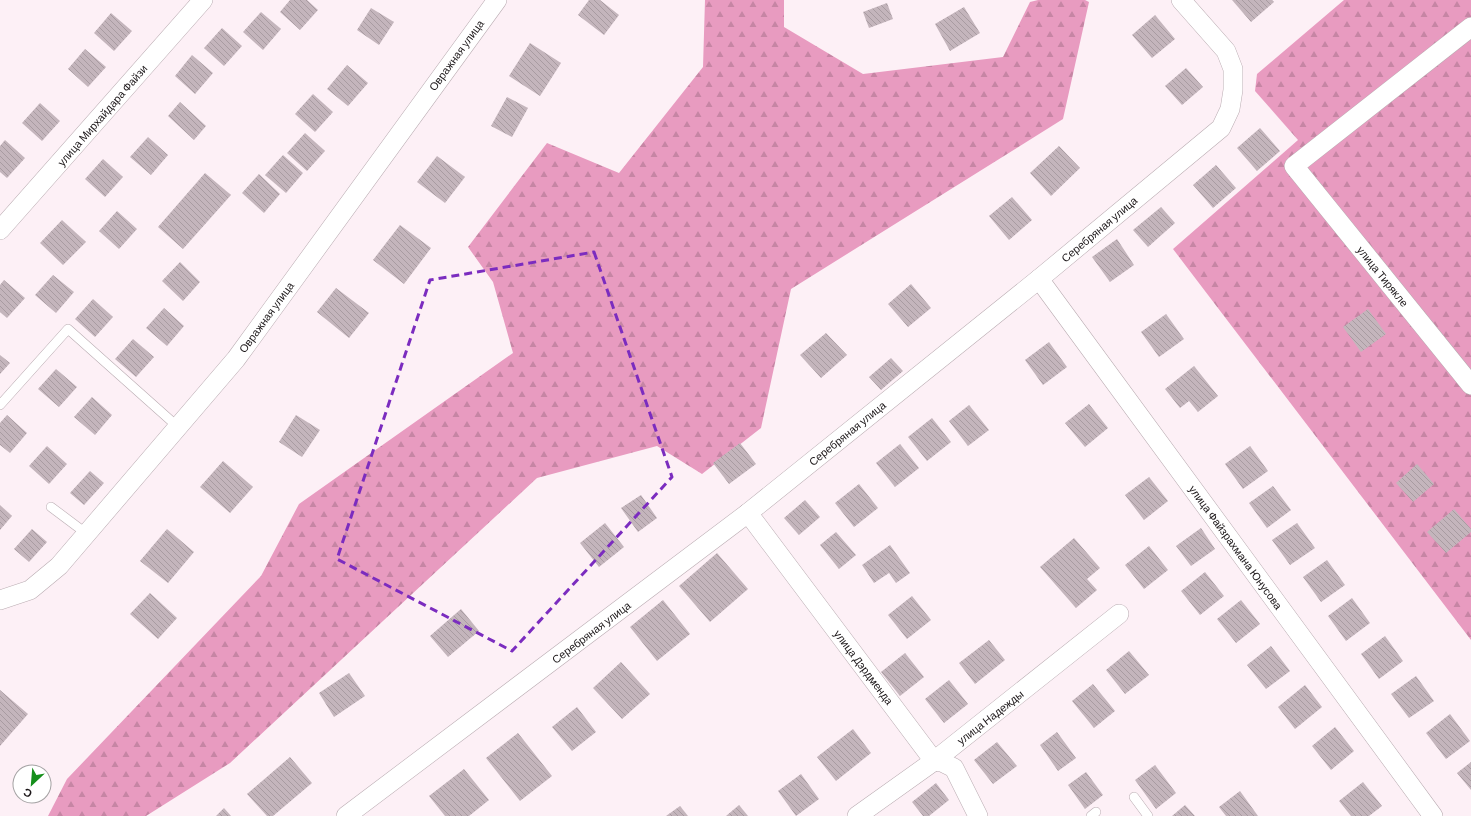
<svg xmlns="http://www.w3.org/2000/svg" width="1471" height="816" font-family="Barlow,sans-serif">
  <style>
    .forest { fill: url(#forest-firs) }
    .building { fill: url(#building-back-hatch) }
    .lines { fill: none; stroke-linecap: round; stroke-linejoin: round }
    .service-casing { stroke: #b9abb1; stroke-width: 10 }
    .minor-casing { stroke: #b9abb1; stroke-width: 20 }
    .service { stroke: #fff; stroke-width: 9 }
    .minor { stroke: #fff; stroke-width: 19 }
    .marked { fill: none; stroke: #7b2cbf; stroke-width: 3; stroke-dasharray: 8 5; stroke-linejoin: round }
    .labels { text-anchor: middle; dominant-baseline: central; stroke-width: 3; stroke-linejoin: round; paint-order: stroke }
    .street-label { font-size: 11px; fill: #1c1719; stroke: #fff }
  </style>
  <defs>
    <pattern id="forest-firs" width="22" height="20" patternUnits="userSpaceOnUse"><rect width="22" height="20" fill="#e89bc0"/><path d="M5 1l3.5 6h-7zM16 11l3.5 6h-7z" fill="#c685a4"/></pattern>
    <pattern id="building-back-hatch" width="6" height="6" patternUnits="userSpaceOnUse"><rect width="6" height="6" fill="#c4b5bc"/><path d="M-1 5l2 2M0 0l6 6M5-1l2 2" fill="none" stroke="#a89ba1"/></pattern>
  </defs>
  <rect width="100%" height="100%" fill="#fdf0f6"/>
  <g class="forest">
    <path d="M 705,0 L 784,0 L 784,27 L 863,74 L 1003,57 L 1030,2 L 1038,0 L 1085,0 L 1089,2 L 1063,119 L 791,289 L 761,428 L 702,474 L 657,446 L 537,478 L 230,763 L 146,816 L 48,816 L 67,779 L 261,576 L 299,504 L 513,353 L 493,282 L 468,247 L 547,143 L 619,173 L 703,67 Z"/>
    <path d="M 1344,0 L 1471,0 L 1471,640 L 1173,249 L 1298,140 L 1255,91 L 1257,74 Z"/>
  </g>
  <g class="building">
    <path d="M 290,0 L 307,0 L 318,10 L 300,30 L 280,12 Z"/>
    <path d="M 589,0 L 600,0 L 619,15 L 604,35 L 578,15 Z"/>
    <path d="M 1232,0 L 1272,0 L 1274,2 L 1251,22 Z"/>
    <path d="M 887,3 L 893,19 L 869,28 L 863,12 Z"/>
    <path d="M 964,7 L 980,33 L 950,51 L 935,24 Z"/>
    <path d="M 371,8 L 394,22 L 379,45 L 357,30 Z"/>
    <path d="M 261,12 L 281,29 L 263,50 L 243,32 Z"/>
    <path d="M 111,13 L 132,31 L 114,51 L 94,33 Z"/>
    <path d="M 1155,15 L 1175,39 L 1152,58 L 1132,35 Z"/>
    <path d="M 222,28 L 242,46 L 224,66 L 204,48 Z"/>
    <path d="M 530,43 L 561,63 L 540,96 L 509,76 Z"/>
    <path d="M 85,49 L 106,67 L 88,87 L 68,69 Z"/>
    <path d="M 192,55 L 213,73 L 195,94 L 175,76 Z"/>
    <path d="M 347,65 L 368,83 L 348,106 L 327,89 Z"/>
    <path d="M 1186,68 L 1203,87 L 1182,105 L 1165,86 Z"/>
    <path d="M 313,94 L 333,112 L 315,132 L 295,114 Z"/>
    <path d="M 507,97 L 528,108 L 512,137 L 491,126 Z"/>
    <path d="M 180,102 L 206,126 L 194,140 L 168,116 Z"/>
    <path d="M 40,103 L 60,121 L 42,141 L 22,123 Z"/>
    <path d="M 1260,128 L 1280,151 L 1257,171 L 1237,148 Z"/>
    <path d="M 305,133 L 325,151 L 307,171 L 287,153 Z"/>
    <path d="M 148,137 L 168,155 L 151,175 L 130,157 Z"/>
    <path d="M 5,140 L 25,158 L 7,178 L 0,172 L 0,146 Z"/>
    <path d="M 1059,146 L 1080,168 L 1051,196 L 1030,173 Z"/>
    <path d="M 283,155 L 303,173 L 286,193 L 265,175 Z"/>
    <path d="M 437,156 L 465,177 L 445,203 L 417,182 Z"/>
    <path d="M 103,159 L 123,177 L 105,197 L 85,179 Z"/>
    <path d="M 1216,165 L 1236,188 L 1213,208 L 1193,185 Z"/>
    <path d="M 205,173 L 231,195 L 183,249 L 158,227 Z"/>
    <path d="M 259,174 L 280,194 L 264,213 L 242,193 Z"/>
    <path d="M 1012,197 L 1032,220 L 1009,240 L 989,216 Z"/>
    <path d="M 1161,207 L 1175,223 L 1148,247 L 1133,230 Z"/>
    <path d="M 117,211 L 137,229 L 119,249 L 99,231 Z"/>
    <path d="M 62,220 L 86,242 L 63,265 L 40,243 Z"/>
    <path d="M 400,225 L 431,248 L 404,284 L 373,260 Z"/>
    <path d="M 1117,239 L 1134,265 L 1110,282 L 1092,257 Z"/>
    <path d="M 180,262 L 200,282 L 183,301 L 162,281 Z"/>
    <path d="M 53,275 L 74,292 L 56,313 L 35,295 Z"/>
    <path d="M 4,280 L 25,298 L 7,318 L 0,312 L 0,285 Z"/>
    <path d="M 911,284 L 931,308 L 908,327 L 888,304 Z"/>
    <path d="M 336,288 L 369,313 L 349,338 L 317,312 Z"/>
    <path d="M 93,299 L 113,317 L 95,337 L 75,319 Z"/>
    <path d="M 164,308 L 184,326 L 167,346 L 146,328 Z"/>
    <path d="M 1368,309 L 1386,334 L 1361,352 L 1343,327 Z"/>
    <path d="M 1166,314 L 1184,339 L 1159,357 L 1141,332 Z"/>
    <path d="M 826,333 L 847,355 L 821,378 L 800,355 Z"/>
    <path d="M 133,339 L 154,357 L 136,377 L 115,359 Z"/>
    <path d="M 1049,342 L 1067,367 L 1043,385 L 1025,360 Z"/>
    <path d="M 0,355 L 10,363 L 0,374 Z"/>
    <path d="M 891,358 L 903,371 L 881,390 L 869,377 Z"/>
    <path d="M 1194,366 L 1218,396 L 1198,412 L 1189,401 L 1180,408 L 1165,389 Z"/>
    <path d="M 56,369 L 77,387 L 59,407 L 38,389 Z"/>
    <path d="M 92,397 L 112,415 L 95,435 L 74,417 Z"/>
    <path d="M 1089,404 L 1108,428 L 1085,447 L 1065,423 Z"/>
    <path d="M 969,405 L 989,430 L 968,446 L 949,421 Z"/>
    <path d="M 7,415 L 27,433 L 10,453 L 0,445 L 0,423 Z"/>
    <path d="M 296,415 L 320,430 L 302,457 L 279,442 Z"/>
    <path d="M 932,418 L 951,442 L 927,461 L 908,437 Z"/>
    <path d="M 740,443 L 756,464 L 729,484 L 713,463 Z"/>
    <path d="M 900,444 L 919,468 L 895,487 L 876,463 Z"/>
    <path d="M 47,446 L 67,464 L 49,484 L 29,466 Z"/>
    <path d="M 1250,446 L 1268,471 L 1243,489 L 1225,464 Z"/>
    <path d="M 223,461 L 253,487 L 230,513 L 200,487 Z"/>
    <path d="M 1417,464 L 1434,484 L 1413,502 L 1396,483 Z"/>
    <path d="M 90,471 L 104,483 L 84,505 L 70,493 Z"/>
    <path d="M 1149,477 L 1168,501 L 1144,520 L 1125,495 Z"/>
    <path d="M 859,484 L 878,508 L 854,527 L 835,503 Z"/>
    <path d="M 1273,486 L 1291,510 L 1267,528 L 1249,503 Z"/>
    <path d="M 641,495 L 657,518 L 638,532 L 621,508 Z"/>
    <path d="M 805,500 L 820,517 L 799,535 L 784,518 Z"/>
    <path d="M 0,505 L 12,516 L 0,530 Z"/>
    <path d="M 1454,509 L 1471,529 L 1471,532 L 1446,553 L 1427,532 Z"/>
    <path d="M 605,523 L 624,547 L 599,567 L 580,543 Z"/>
    <path d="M 1297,523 L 1315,548 L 1290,565 L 1272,540 Z"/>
    <path d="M 1201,528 L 1215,549 L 1191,566 L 1176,546 Z"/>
    <path d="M 32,529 L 47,542 L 29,562 L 14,549 Z"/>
    <path d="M 167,529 L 194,552 L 168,583 L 140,561 Z"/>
    <path d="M 836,532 L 856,555 L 839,569 L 820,545 Z"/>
    <path d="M 1074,538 L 1100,568 L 1087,579 L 1097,590 L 1076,608 L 1040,567 Z"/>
    <path d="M 890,545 L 910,573 L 896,583 L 889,573 L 874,583 L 862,565 Z"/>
    <path d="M 1149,546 L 1168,570 L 1144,589 L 1125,565 Z"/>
    <path d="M 717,553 L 748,589 L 710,622 L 679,586 Z"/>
    <path d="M 1327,560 L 1345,585 L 1321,602 L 1303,577 Z"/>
    <path d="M 1205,572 L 1224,596 L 1200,615 L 1181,591 Z"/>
    <path d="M 150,593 L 177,618 L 158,639 L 130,614 Z"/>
    <path d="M 912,596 L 931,620 L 907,639 L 888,615 Z"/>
    <path d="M 1352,598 L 1370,623 L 1346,641 L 1328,616 Z"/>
    <path d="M 663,600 L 690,634 L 657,661 L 630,627 Z"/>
    <path d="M 1241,600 L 1260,624 L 1236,643 L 1217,619 Z"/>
    <path d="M 461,609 L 479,631 L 448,657 L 430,636 Z"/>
    <path d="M 1385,636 L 1403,661 L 1379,679 L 1361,654 Z"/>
    <path d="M 989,640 L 1005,660 L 975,684 L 959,663 Z"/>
    <path d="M 1271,646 L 1290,671 L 1266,689 L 1247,665 Z"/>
    <path d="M 1129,651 L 1149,675 L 1125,694 L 1106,670 Z"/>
    <path d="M 905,653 L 924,677 L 900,696 L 881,672 Z"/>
    <path d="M 621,662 L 650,694 L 622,719 L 593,688 Z"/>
    <path d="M 349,673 L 365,696 L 334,717 L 319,693 Z"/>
    <path d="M 1416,676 L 1434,701 L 1409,718 L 1391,694 Z"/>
    <path d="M 949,680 L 968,704 L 944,723 L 925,699 Z"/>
    <path d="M 1093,684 L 1115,711 L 1094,728 L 1072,701 Z"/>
    <path d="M 1305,685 L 1322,707 L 1295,729 L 1278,707 Z"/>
    <path d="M 0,690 L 28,714 L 0,746 Z"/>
    <path d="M 577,707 L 596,732 L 572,751 L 552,727 Z"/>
    <path d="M 1450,714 L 1470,741 L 1446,759 L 1426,733 Z"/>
    <path d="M 1335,727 L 1354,751 L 1331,770 L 1312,746 Z"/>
    <path d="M 853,729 L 871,753 L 836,781 L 817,757 Z"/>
    <path d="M 1057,732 L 1076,758 L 1058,771 L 1040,745 Z"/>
    <path d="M 518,733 L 552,776 L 520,801 L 486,758 Z"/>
    <path d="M 997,742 L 1017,766 L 993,784 L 974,760 Z"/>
    <path d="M 290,757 L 312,783 L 273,816 L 267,816 L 247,794 Z"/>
    <path d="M 1471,762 L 1471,790 L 1457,773 Z"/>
    <path d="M 1155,765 L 1176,793 L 1156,809 L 1135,780 Z"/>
    <path d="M 464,769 L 489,800 L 469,816 L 445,816 L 429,796 Z"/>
    <path d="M 1086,772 L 1103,795 L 1085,809 L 1068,785 Z"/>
    <path d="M 801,774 L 819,799 L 796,816 L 778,791 Z"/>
    <path d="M 1363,782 L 1382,806 L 1369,816 L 1351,816 L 1339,801 Z"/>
    <path d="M 936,783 L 949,800 L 929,816 L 923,816 L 912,802 Z"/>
    <path d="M 1240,791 L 1258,816 L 1226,816 L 1219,807 Z"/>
    <path d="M 739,805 L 748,816 L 726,816 Z"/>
    <path d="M 1185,805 L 1195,816 L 1172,816 Z"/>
    <path d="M 680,806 L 688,816 L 666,816 Z"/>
    <path d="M 224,808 L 231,816 L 216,816 Z"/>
  </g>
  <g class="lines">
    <g class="service-casing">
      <g id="service">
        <path d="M 0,405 L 68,329 L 178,427"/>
        <path d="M 51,507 L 87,534"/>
        <path d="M 1134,797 L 1148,816"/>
        <path d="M 1091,816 L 1096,812"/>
      </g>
    </g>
    <g class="minor-casing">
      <g id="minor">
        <path d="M 1471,27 L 1294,166 L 1471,385"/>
        <path d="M 0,230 L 203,0"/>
        <path d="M 1039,279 L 1433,816"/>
        <path d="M 748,513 L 934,761 L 942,762 L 954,768 L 978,816"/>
        <path d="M 0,600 L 30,590 L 59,566 L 236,359 L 497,0"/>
        <path d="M 346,816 L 748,513 L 1039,279 L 1221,128 L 1230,109 L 1233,90 L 1233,69 L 1226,51 L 1181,0"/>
        <path d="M 857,816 L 934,761 L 1119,614"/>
      </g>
    </g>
    <use href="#service" class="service"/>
    <use href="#minor" class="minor"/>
  </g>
  <path class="marked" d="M 594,252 L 672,477 L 512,651 L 337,559 L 430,280 Z"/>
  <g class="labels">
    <g class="street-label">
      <text transform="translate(456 55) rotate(-54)">Овражная улица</text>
      <text transform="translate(102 115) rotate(-49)">улица Мирхайдара Файзи</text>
      <text transform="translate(1099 229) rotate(-40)">Серебряная улица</text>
      <text transform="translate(1383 276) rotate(51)">улица Тирякле</text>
      <text transform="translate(266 317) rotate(-54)">Овражная улица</text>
      <text transform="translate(847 433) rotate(-39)">Серебряная улица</text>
      <text transform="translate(1236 547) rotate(54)">улица Файзрахмана Юнусова</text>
      <text transform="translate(591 632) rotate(-37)">Серебряная улица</text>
      <text transform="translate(864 667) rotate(53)">улица Дэрдменда</text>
      <text transform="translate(990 717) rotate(-38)">улица Надежды</text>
    </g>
  </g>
  <g transform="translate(32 784) rotate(206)"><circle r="19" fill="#ffffff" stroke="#a4a2a3"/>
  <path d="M0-3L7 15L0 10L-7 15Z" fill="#158f1b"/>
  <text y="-6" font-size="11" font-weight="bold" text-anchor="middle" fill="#1c1719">С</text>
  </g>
</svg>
